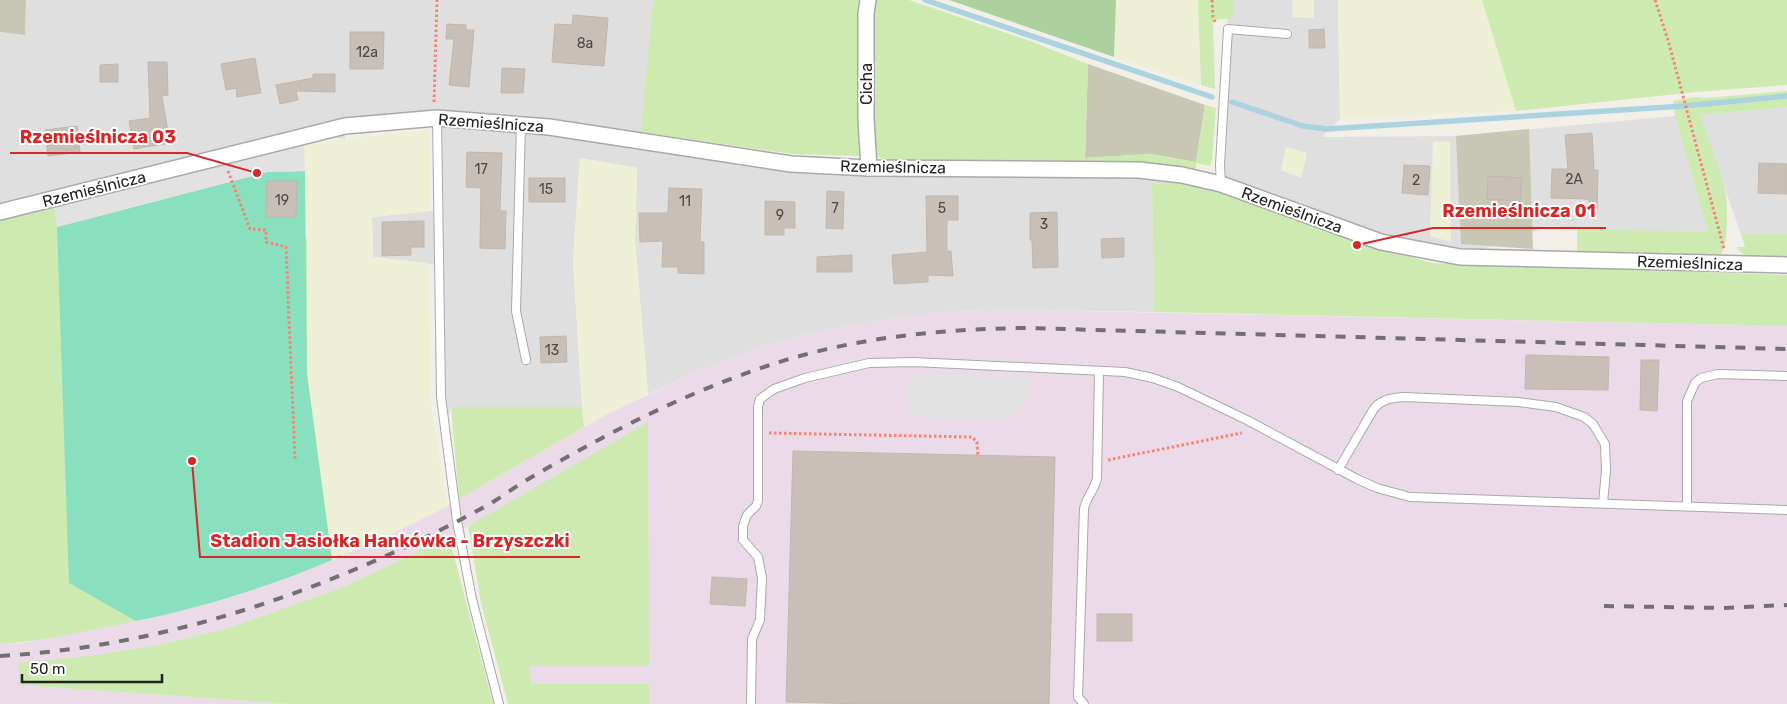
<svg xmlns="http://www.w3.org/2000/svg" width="1787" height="704" font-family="Rubik,sans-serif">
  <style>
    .residential { fill: #e0dfdf }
    .industrial { fill: #ebdbe8 }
    .construction { fill: #c7c7b4 }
    .farmland { fill: #eef0d5 }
    .grass { fill: #cdebb0 }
    .forest { fill: #add19e }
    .pitch { fill: #88e0be }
    .parking { fill: #e2e2e2 }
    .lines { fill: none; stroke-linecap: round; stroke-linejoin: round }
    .stream { stroke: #aad3df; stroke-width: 5.5 }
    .building { fill: #c7bfb8; stroke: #c4b6ab }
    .lane-casing { stroke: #a9a9a9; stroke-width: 10 }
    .street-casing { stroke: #a9a9a9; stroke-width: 18 }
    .path { stroke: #fa8072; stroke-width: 3; stroke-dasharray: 2.5 2.5; stroke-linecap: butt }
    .lane { stroke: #fff; stroke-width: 8 }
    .street { stroke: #fff; stroke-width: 15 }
    .rail { stroke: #707070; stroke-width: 4; stroke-dasharray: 10 10; stroke-linecap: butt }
    .labels { text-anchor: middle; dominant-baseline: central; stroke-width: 4; stroke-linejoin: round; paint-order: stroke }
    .number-label { font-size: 14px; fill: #4b4948 }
    .street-label { font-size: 16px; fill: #222; stroke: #fff }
    .leader { fill: none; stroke: #d62828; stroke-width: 2 }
    .callout-dot { fill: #d62828; stroke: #fff; stroke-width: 2 }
    .callout-label { font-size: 18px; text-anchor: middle; font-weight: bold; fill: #d62828; stroke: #fff; stroke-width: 4; stroke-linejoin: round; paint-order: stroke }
  </style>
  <rect width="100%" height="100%" fill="#f2efe9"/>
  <g class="residential">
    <path d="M 26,0 L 653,0 L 641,141 L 791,164 L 1139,170 L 1221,184 L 1228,29 L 1226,0 L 1338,0 L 1340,119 L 1322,137 L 1456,136 L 1675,116 L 1708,232 L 1542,229 L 1460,257 L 1152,183 L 1154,312 L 1028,310 L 947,312 L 884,320 L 816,332 L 762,347 L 696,372 L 648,394 L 635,240 L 637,168 L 580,158 L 573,262 L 582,407 L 451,407 L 445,431 L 439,265 L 373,257 L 372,217 L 438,210 L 437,118 L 345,127 L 345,139 L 286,131 L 237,153 L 0,218 L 0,32 L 25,34 Z"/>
    <path d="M 1787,107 L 1787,234 L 1741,234 L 1699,115 Z"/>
  </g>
  <path class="industrial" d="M 1028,310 L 1787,326 L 1787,704 L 649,704 L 649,684 L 530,684 L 529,666 L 648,423 L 449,537 L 343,587 L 228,628 L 158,645 L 98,656 L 19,663 L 19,685 L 292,704 L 0,704 L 0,644 L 23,643 L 150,618 L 300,573 L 381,539 L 438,511 L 607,414 L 696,372 L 762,347 L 816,332 L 884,320 L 947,312 Z"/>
  <g class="construction">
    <path d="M 0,0 L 26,0 L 25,35 L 0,32 Z"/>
    <path d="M 1088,64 L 1205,105 L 1196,162 L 1150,154 L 1085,158 Z"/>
    <path d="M 1529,129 L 1533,249 L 1461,244 L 1456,136 Z"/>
  </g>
  <g class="farmland">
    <path d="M 1116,0 L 1198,0 L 1201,85 L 1114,57 Z"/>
    <path d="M 1293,0 L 1314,0 L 1314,18 L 1292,17 Z"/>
    <path d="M 1338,0 L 1482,0 L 1516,111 L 1340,119 Z"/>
    <path d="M 429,130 L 430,211 L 372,217 L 373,257 L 428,263 L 430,396 L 447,506 L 381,539 L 332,560 L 307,374 L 307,239 L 304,145 L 345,139 Z"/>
    <path d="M 1433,141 L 1450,142 L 1451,242 L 1430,236 Z"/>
    <path d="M 1286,147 L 1307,153 L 1301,178 L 1281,170 Z"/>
    <path d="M 580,158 L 637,168 L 635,240 L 648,394 L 607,414 L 584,427 L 573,262 Z"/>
  </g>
  <g class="grass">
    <path d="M 653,0 L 861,0 L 859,34 L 860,156 L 792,154 L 641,132 Z"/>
    <path d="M 873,0 L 909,0 L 1030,41 L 1088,64 L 1085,158 L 1150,154 L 1196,162 L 1205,105 L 1216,108 L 1212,160 L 1210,166 L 1196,163 L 1196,170 L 1130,162 L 884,160 L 877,156 L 875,151 L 871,98 Z"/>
    <path d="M 1198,0 L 1233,0 L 1234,18 L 1213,20 L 1215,89 L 1201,85 Z"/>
    <path d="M 1482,0 L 1787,0 L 1787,85 L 1696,92 L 1516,111 Z"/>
    <path d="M 1787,91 L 1787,107 L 1700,115 C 1707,139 1720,165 1725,190 C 1728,203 1729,246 1720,255 L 1577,251 L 1577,229 L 1708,232 L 1675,116 L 1673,101 L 1696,97 L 1705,98 Z"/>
    <path d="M 1152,183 L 1183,184 L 1238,196 L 1372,246 L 1432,263 L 1787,275 L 1787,326 L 1154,312 Z"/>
    <path d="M 54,205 L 57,226 L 74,222 L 304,237 L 307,239 L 307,374 L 332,560 C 260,591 183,612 106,627 C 71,634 36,642 0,644 L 0,221 Z"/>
    <path d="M 1741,234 L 1787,234 L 1787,257 L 1746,256 L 1738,250 L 1737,247 L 1745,247 Z"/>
    <path d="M 451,407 L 582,407 L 584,427 L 459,499 Z"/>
    <path d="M 648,422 L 649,666 L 529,666 L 531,684 L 649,684 L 649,704 L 508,704 L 481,603 L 468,526 Z"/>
    <path d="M 449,537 L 493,704 L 292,704 L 19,685 L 19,663 L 98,655 L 158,645 L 228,628 L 343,587 Z"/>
  </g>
  <path class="forest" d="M 949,0 L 1116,0 L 1114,57 Z"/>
  <path class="pitch" d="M 305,171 L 307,374 L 332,560 C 271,586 202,608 136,621 L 69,583 L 57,227 L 267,172 Z"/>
  <g class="parking">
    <path d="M 304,145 L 305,171 L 267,172 L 57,227 L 54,205 Z"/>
    <path d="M 909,373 L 1030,377 L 1029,398 L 1009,421 L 926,418 L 914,413 L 908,405 Z"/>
  </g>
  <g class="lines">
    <g class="stream">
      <path d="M 925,0 L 1212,97"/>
      <path d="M 1232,102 L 1303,126 L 1327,129 L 1684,106 L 1787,96"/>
    </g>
  </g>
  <g class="building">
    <path d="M 573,15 L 608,18 L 604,66 L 552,62 L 555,24 L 572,25 Z"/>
    <path d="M 447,24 L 466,25 L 466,30 L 474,30 L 469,87 L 449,85 L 454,39 L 446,39 Z"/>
    <path d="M 1324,29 L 1325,48 L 1309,48 L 1309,30 Z"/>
    <path d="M 350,32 L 384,32 L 383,69 L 350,69 Z"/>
    <path d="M 255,58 L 261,93 L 237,97 L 236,88 L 226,90 L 221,64 Z"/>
    <path d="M 148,62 L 167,62 L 168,95 L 162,96 L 170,143 L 134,149 L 129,121 L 150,118 Z"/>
    <path d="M 118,64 L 118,82 L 100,82 L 100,65 Z"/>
    <path d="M 502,68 L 525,69 L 523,93 L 501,93 Z"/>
    <path d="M 313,74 L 335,74 L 335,92 L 296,91 L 298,100 L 280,104 L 276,85 L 313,78 Z"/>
    <path d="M 77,126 L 80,152 L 48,156 L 45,130 Z"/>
    <path d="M 1592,133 L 1594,170 L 1598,170 L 1597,210 L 1587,199 L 1551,198 L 1552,169 L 1568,169 L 1565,135 Z"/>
    <path d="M 467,152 L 502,153 L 500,211 L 506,211 L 505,249 L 480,248 L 481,188 L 466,187 Z"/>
    <path d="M 1759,163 L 1787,164 L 1787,194 L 1758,193 Z"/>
    <path d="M 1404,165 L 1430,166 L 1428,195 L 1402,193 Z"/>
    <path d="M 1488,176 L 1522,178 L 1520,201 L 1487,199 Z"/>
    <rect x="529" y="178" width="36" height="24"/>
    <path d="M 267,181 L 297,181 L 296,217 L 266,217 Z"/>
    <path d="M 669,188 L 702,189 L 700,242 L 704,242 L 704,274 L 678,273 L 678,267 L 662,267 L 663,241 L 640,242 L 639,213 L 668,213 Z"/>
    <path d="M 827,191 L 844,192 L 843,229 L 826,228 Z"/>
    <path d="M 926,196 L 958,196 L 958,220 L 947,220 L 947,251 L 951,251 L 953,276 L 928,275 L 928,282 L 894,284 L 892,255 L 927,252 Z"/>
    <path d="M 765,201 L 795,202 L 795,228 L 784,228 L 784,235 L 765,235 Z"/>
    <path d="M 1057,212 L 1058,267 L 1033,268 L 1032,240 L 1030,240 L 1030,213 Z"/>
    <path d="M 424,221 L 424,247 L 411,247 L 411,255 L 382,256 L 382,222 Z"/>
    <path d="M 1124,238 L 1124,257 L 1102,258 L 1101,239 Z"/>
    <path d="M 852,255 L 852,272 L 817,272 L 817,257 Z"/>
    <path d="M 566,336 L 567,362 L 541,363 L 540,337 Z"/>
    <path d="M 1526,355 L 1609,357 L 1608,390 L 1525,389 Z"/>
    <path d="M 1641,360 L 1659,360 L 1657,411 L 1640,410 Z"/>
    <path d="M 793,451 L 1055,457 L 1049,704 L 864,704 L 786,702 Z"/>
    <path d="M 712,577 L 747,579 L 745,606 L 710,604 Z"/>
    <rect x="1097" y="614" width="35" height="27"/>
  </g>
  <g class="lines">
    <g class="lane-casing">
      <g id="lane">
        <path d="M 437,118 L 441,397 L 457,521 L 472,599 L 499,704"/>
        <path d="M 521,125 L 516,311 L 526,360"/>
        <path d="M 1221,184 L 1220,165 L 1228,29 L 1287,34"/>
        <path d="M 1338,470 L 1373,410 C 1381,399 1391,398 1404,397 L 1519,402 L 1556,407 L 1584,417 L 1593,424 L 1605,444 L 1606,471 L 1603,503"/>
        <path d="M 1687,506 L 1687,401 L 1695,383 L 1701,378 L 1718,374 L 1787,376"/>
        <path d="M 751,704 L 752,639 L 760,620 L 762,578 L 758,557 L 743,540 L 743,526 L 747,515 L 756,506 L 758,501 L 758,407 L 760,399 L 774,389 L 805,378 L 869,363 L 914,362 L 1125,372 L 1153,378 L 1178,387 L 1247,420 L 1357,479 L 1377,488 L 1410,497 L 1787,510"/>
        <path d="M 1084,704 L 1078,697 L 1084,509 C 1086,497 1095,490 1097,478 L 1099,371"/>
      </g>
    </g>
    <g class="street-casing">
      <g id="street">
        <path d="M 868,0 L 866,14 L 866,119 L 869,168"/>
        <path d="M 0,212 L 345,126 L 437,118 L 549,127 L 791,164 L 869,168 L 1139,170 L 1182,175 L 1221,184 L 1381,242 L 1460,257 L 1787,265"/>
      </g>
    </g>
    <g class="path">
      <path d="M 1212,0 L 1213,17 L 1216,24"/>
      <path d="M 1655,0 L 1668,40 L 1724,249"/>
      <path d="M 434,102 L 437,0"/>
      <path d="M 228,171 L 250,229 L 266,230 L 266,242 L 286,247 L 295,461"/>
      <path d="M 769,433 L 972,437 L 977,442 L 978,455"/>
      <path d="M 1108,460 L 1242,433"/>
    </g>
    <use href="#lane" class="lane"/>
    <use href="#street" class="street"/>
    <g class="rail">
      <path d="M 1604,606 L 1723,608 L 1787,605"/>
      <path d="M 0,656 C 172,646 338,587 488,505 C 500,498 512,489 525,481 C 602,436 682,394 767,366 C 850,338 938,329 1026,328 L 1787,349"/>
    </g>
  </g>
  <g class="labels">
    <g class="number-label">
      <text x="585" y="43">8a</text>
      <text x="367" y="52">12a</text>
      <text x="481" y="169">17</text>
      <text x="1574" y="179">2A</text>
      <text x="1416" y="180">2</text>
      <text x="546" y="189">15</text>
      <text x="282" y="200">19</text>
      <text x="685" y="201">11</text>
      <text x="835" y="208">7</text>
      <text x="942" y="208">5</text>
      <text x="780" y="215">9</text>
      <text x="1044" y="224">3</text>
      <text x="552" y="350">13</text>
    </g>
    <g class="street-label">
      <text transform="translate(866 84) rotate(-90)">Cicha</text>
      <text transform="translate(491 123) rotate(4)">Rzemieślnicza</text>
      <text transform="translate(893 167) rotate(1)">Rzemieślnicza</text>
      <text transform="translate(94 189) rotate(-14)">Rzemieślnicza</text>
      <text transform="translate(1292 210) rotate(20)">Rzemieślnicza</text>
      <text transform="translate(1690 263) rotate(2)">Rzemieślnicza</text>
    </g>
  </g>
  <path class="leader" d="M257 173L187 153H10M1357 245L1433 228H1606M192 461L200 557H580"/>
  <g class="callout-dot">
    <circle cx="257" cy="173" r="5"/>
    <circle cx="1357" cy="245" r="5"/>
    <circle cx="192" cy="461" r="5"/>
  </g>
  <g class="callout-label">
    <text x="98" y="143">Rzemieślnicza 03</text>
    <text x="1519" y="217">Rzemieślnicza 01</text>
    <text x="390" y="547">Stadion Jasiołka Hankówka - Brzyszczki</text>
  </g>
  <path d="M22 674v8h140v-8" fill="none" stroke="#222222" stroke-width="2.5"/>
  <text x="30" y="674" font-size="15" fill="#222222" stroke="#ffffff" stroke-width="4" paint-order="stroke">50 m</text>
</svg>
